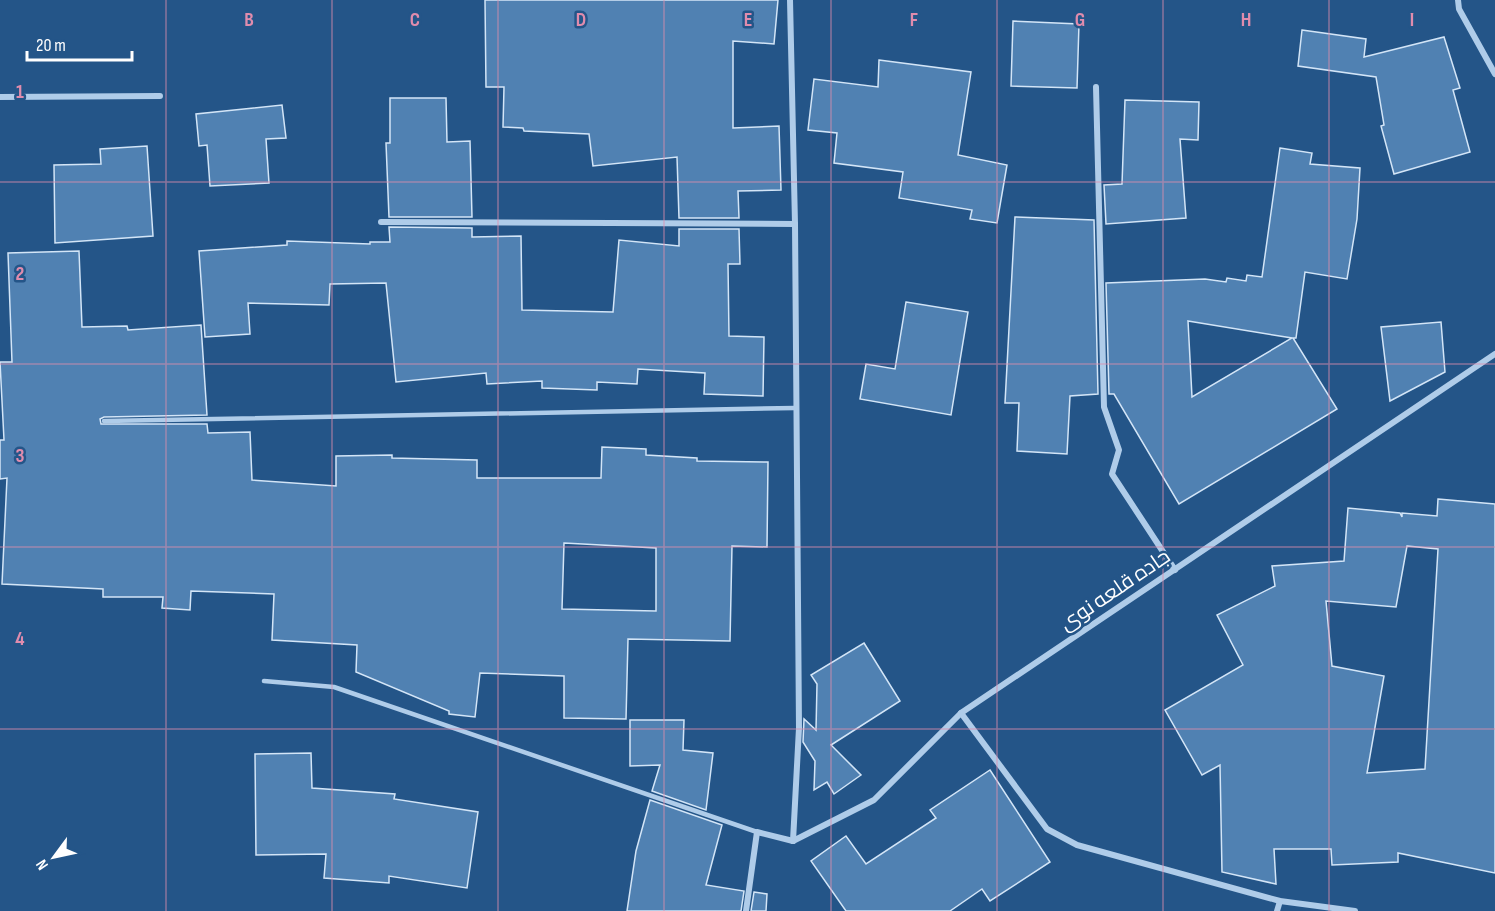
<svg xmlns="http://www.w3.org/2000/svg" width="1495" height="911" font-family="'Sofia Sans Condensed',Cairo,sans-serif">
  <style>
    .building { fill: #5081b2; stroke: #d3e5f7; stroke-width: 1.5; fill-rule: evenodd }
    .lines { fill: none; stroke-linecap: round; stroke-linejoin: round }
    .lane { stroke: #afcce9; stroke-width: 4.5 }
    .street { stroke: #afcce9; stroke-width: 6 }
    .grid { fill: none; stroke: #e08cad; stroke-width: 1.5; stroke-opacity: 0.55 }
    .labels { text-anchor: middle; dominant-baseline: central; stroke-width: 5; stroke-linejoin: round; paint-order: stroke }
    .street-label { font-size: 21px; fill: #fff; stroke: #245588 }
    .grid-label { font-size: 20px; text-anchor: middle; font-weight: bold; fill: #e08cad; stroke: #245588; stroke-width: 5; stroke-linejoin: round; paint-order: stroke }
  </style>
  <rect width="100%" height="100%" fill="#245588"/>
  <g class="building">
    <path d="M 485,0 L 778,0 L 774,44 L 733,41 L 733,128 L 779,126 L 781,190 L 738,191 L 739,218 L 679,218 L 677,157 L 593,166 L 589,134 L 524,131 L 523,128 L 503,127 L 504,87 L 486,87 Z"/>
    <path d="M 1013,21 L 1079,24 L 1077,88 L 1011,86 Z"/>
    <path d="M 1302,30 L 1366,39 L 1364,57 L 1444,37 L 1460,88 L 1453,90 L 1470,152 L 1394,174 L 1381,126 L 1384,125 L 1376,77 L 1298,66 Z"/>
    <path d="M 879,60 L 971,72 L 958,155 L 1007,165 L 997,223 L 970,219 L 972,210 L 899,198 L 903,172 L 834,163 L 837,133 L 808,130 L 814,79 L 878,87 Z"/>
    <path d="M 390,98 L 446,98 L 447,142 L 470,141 L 472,217 L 389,217 L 386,143 L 390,143 Z"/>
    <path d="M 1125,100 L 1199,102 L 1198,140 L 1180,139 L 1186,218 L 1106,224 L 1104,185 L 1122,184 Z"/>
    <path d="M 282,105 L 286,138 L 266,139 L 269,183 L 210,186 L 207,145 L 199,146 L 196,114 Z"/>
    <path d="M 147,146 L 153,236 L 55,243 L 54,165 L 101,164 L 100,149 Z"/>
    <path d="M 1280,148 L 1312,153 L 1310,164 L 1360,168 L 1357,219 L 1347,279 L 1305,272 L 1296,338 L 1293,338 L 1337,409 L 1179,504 L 1114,394 L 1109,394 L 1106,283 L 1205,279 L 1226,282 L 1227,278 L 1246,281 L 1247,275 L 1262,277 ZM 1188,321 L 1292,338 L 1192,397 Z"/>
    <path d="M 1015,217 L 1094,220 L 1098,394 L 1070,396 L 1067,454 L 1017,451 L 1019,403 L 1005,403 Z"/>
    <path d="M 389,227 L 472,228 L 472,237 L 521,236 L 522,310 L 613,312 L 619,240 L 679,246 L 679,229 L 739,229 L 740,264 L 728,264 L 729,336 L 764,337 L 763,396 L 704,394 L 705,373 L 638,369 L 637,384 L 597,382 L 597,390 L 542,388 L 542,381 L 487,384 L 486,373 L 396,382 L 386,283 L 330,284 L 329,305 L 248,303 L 250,334 L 205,337 L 199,251 L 287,245 L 287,241 L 370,244 L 370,242 L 390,242 Z"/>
    <path d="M 79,251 L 82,327 L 127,326 L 128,330 L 201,325 L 207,415 L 104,417 L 100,419 L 101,424 L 207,424 L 208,433 L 250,432 L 252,480 L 336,486 L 336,456 L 392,455 L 392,458 L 477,460 L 477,478 L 601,478 L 602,447 L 646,449 L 646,455 L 697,458 L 697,461 L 768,462 L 767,547 L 732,546 L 730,641 L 628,639 L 626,719 L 564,718 L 564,676 L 480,673 L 475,717 L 449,714 L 449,711 L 356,672 L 357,645 L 272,640 L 274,594 L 191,591 L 190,610 L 162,608 L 163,597 L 103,597 L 103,589 L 2,584 L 7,478 L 0,479 L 0,440 L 4,440 L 0,362 L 12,362 L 8,253 ZM 564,543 L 656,548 L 656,611 L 562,609 Z"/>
    <path d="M 906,302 L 968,312 L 951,415 L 860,399 L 866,364 L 895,369 Z"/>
    <path d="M 1441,322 L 1445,372 L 1390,401 L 1381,327 Z"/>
    <path d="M 1438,499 L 1495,504 L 1495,873 L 1398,853 L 1398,862 L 1332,865 L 1331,849 L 1274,849 L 1276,884 L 1222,872 L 1220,765 L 1202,775 L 1165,710 L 1243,665 L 1217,615 L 1275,586 L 1272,566 L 1344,561 L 1348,508 L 1400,513 L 1402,517 L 1402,513 L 1437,516 ZM 1407,546 L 1438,549 L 1425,769 L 1367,773 L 1384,676 L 1332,666 L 1326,601 L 1396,607 Z"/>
    <path d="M 864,643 L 900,701 L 831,745 L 861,775 L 834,794 L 827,782 L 814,790 L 815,761 L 803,742 L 804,719 L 816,730 L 817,684 L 811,675 Z"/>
    <path d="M 630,720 L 684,720 L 683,750 L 713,753 L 706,810 L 652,791 L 660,765 L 630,766 Z"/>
    <path d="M 311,753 L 312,788 L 395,794 L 394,799 L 478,812 L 467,888 L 389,876 L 389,883 L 324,878 L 326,854 L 256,855 L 255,754 Z"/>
    <path d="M 990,770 L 1050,862 L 990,901 L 982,889 L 950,911 L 846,911 L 811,861 L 846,836 L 866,864 L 936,818 L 930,810 Z"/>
    <path d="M 650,800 L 722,825 L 706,885 L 744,891 L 741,911 L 627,911 L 636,851 Z"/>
    <path d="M 754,892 L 767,894 L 766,911 L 751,911 Z"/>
  </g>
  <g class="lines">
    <g class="lane">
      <path d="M 104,421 L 795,408"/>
      <path d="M 264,681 L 334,687 L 757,832"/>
    </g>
    <g class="street">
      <path d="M 790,0 L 795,224 L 799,728 L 793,841"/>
      <path d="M 1458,0 L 1459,9 L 1495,74"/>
      <path d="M 1096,87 L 1104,407 L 1119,450 L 1112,474 L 1175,570"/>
      <path d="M 0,97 L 160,96"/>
      <path d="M 381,222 L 795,224"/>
      <path d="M 961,713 L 1047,829 L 1077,845 L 1280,901 L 1355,911"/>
      <path d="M 746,911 L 757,832 L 793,841 L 874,800 L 961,713 L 1495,354"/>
      <path d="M 1277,911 L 1280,901"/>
    </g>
  </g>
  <path class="grid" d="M 166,0 L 166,911M 332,0 L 332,911M 498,0 L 498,911M 664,0 L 664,911M 831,0 L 831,911M 997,0 L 997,911M 1163,0 L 1163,911M 1329,0 L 1329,911M 0,182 L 1495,182M 0,364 L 1495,364M 0,547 L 1495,547M 0,729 L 1495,729"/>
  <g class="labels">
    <g class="street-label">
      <text transform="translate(1115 590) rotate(-34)">جاده قلعه نوی</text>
    </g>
  </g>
  <g class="grid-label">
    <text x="249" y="26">B</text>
    <text x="415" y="26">C</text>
    <text x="581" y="26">D</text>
    <text x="748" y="26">E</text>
    <text x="914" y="26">F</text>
    <text x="1080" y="26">G</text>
    <text x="1246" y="26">H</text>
    <text x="1412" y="26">I</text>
    <text x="20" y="98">1</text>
    <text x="20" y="280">2</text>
    <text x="20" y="462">3</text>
    <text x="20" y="645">4</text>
  </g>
  <g transform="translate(54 857) rotate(237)" stroke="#245588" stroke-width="4.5" paint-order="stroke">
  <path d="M0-4.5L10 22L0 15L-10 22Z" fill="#ffffff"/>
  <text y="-9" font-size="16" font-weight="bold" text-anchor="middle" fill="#ffffff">N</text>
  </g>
  <path d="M27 51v9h105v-9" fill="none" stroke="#ffffff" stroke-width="3"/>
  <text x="36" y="51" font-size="18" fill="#ffffff" stroke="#245588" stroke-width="4.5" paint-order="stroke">20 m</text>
</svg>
